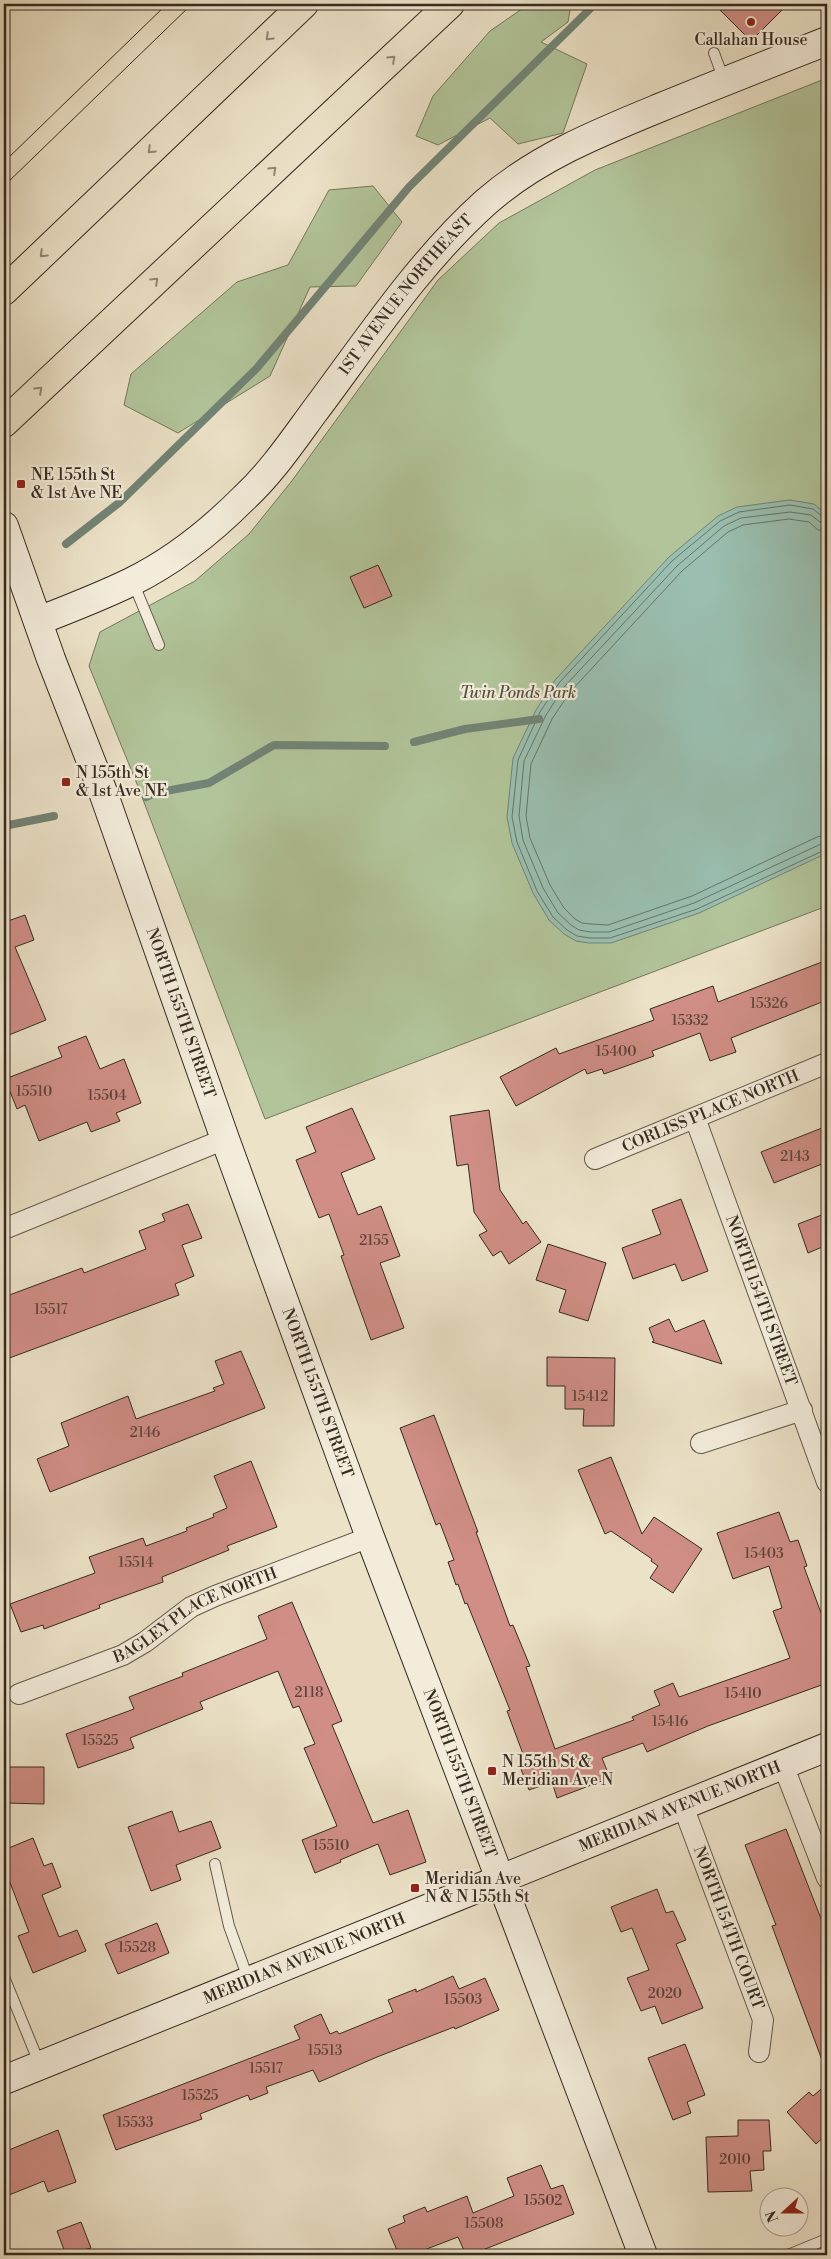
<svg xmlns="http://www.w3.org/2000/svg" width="831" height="2259" font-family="'Libre Bodoni',serif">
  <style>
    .green { fill: #b2c49a; stroke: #74785d }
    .water { fill: #9abfb0; stroke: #728476 }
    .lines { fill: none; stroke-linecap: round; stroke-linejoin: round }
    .shore { stroke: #687568; stroke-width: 1 }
    .stream { stroke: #728476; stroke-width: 8 }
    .building { fill: #d08e86; stroke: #362b20 }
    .lane-casing { stroke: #64594a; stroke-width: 12 }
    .street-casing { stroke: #64594a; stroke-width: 22 }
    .secondary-casing { stroke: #362b20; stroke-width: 30 }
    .highway-casing { stroke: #362b20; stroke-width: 30 }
    .lane { stroke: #f3ecdb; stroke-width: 10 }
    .street { stroke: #f3ecdb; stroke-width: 20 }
    .secondary { stroke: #f3ecdb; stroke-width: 28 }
    .highway { stroke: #ece2c8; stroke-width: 28 }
    .tram { stroke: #362b20; stroke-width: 1 }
    .oneway { stroke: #918674 }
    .poi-dot { fill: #8f2418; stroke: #f3ecdb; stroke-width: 2 }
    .labels { text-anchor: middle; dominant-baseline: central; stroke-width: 4.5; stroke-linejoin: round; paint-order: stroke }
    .number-label { font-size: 14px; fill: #5c443a }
    .poi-label { font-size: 16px; fill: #362b20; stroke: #f3ecdb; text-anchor: start }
    .street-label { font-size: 16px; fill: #362b20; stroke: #f3ecdb }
    .park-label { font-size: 16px; font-style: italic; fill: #55513e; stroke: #f3ecdb }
  </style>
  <rect width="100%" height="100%" fill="#ece2c8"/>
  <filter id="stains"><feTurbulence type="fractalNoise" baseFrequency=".004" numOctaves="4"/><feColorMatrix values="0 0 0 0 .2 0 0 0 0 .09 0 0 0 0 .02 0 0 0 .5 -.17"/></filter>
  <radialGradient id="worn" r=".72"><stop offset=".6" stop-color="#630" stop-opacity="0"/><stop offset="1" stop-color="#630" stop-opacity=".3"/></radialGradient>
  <g class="green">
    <path d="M 529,4 L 571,4 L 568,22 L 541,42 L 587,64 L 563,133 L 518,144 L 490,118 L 438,145 L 416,136 L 433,96 L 490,31 Z"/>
    <path d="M 827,78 L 827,906 L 265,1119 L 137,784 L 89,666 L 100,632 L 195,581 L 249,534 L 291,482 L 438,280 L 499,223 L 595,170 Z"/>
    <path d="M 373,186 L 402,222 L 356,286 L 310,287 L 270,376 L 178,433 L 124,405 L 131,374 L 237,282 L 288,265 L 329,190 Z"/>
  </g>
  <path class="water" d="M 790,500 L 814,504 L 827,515 L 827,853 L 699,913 L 611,943 L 589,943 L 576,941 L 564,934 L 549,920 L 533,893 L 512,843 L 507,817 L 513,758 L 536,710 L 555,680 L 669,557 L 718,516 L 737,507 Z"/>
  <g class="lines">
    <g class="shore">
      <path d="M 827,518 L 823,517 L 813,509 L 790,505 L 739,512 L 720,521 L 672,561 L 559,683 L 540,712 L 518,760 L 512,817 L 517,842 L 537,891 L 553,917 L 567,930 L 577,936 L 590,938 L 610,938 L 697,909 L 827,849"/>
      <path d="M 827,524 L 820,522 L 811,515 L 790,512 L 741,518 L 724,526 L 677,566 L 564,687 L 546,715 L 524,761 L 519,816 L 523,840 L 543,888 L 558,913 L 571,925 L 579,930 L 590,932 L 609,932 L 694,903 L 821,844 L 827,843"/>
      <path d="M 827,531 L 818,530 L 809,522 L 789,519 L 743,525 L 728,532 L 682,571 L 570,692 L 552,719 L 531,764 L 526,816 L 530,838 L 550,885 L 564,908 L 575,919 L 582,923 L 591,924 L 608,925 L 692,896 L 817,837 L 827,835"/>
    </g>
    <g class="stream">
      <path d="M 66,544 L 120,502 L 257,368 L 409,187 L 595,4"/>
      <path d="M 414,742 L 465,729 L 539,719"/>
      <path d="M 146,797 L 155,793 L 209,783 L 274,745 L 385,746"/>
      <path d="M 4,826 L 54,816"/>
    </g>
  </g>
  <g class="building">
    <path d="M 714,4 L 788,4 L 751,41 Z"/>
    <path d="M 378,565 L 392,596 L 364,608 L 350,577 Z"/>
    <path d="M 25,915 L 34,940 L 15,947 L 46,1020 L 4,1037 L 4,920 L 5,922 Z"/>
    <path d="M 827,960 L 827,1000 L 731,1038 L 736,1052 L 710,1061 L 700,1033 L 652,1051 L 654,1056 L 604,1074 L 602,1069 L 587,1074 L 585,1069 L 516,1106 L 500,1077 L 556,1048 L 559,1054 L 654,1020 L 650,1009 L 713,986 L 718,1002 Z"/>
    <path d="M 86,1036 L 100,1069 L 124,1059 L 141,1103 L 116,1113 L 120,1121 L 91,1132 L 87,1122 L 39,1141 L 25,1105 L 17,1109 L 5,1079 L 62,1057 L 58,1047 Z"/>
    <path d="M 352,1108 L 375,1159 L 341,1173 L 358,1215 L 381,1206 L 400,1256 L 380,1263 L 404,1328 L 371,1340 L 341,1256 L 344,1255 L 329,1214 L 319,1218 L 296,1160 L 316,1152 L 306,1127 Z"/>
    <path d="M 489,1110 L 500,1190 L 523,1224 L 526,1221 L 541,1242 L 509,1264 L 501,1251 L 493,1256 L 479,1235 L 487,1231 L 474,1212 L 468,1164 L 457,1166 L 450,1116 Z"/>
    <path d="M 827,1126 L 827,1162 L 774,1183 L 761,1152 Z"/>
    <path d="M 681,1199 L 708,1271 L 682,1281 L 675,1264 L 633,1279 L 622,1248 L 661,1234 L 652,1210 Z"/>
    <path d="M 188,1204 L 202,1238 L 182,1245 L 194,1276 L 175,1284 L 179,1295 L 4,1360 L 4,1297 L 82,1268 L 84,1273 L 146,1249 L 139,1231 L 165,1221 L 162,1214 Z"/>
    <path d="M 827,1213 L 827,1245 L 808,1253 L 798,1224 Z"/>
    <path d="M 548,1244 L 606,1263 L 588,1321 L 559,1312 L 566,1290 L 536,1280 Z"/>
    <path d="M 669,1319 L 675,1332 L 704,1320 L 722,1364 L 652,1342 L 654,1341 L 649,1328 Z"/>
    <path d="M 241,1351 L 265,1408 L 50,1492 L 37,1459 L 69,1446 L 61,1423 L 128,1396 L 136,1419 L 215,1391 L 213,1388 L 224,1384 L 215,1361 Z"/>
    <path d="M 547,1357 L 615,1358 L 614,1426 L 583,1426 L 584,1409 L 565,1409 L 565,1386 L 547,1386 Z"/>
    <path d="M 434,1415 L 478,1532 L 476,1532 L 510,1626 L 513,1625 L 530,1666 L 526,1667 L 555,1749 L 634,1720 L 632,1717 L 660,1705 L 654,1691 L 673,1683 L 679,1697 L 790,1658 L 773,1611 L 782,1608 L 769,1566 L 733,1579 L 717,1533 L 779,1512 L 790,1542 L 798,1540 L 807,1566 L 804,1567 L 827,1629 L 827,1683 L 708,1726 L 647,1752 L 643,1743 L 602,1758 L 610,1778 L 557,1798 L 552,1782 L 529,1790 L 519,1764 L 526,1762 L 507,1711 L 510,1710 L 467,1603 L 465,1604 L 458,1584 L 456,1585 L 448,1562 L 454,1560 L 440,1523 L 436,1525 L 400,1428 Z"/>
    <path d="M 611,1457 L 642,1534 L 654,1517 L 702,1549 L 673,1593 L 650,1578 L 658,1566 L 651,1561 L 652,1559 L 611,1531 L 605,1534 L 578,1470 Z"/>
    <path d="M 251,1461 L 277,1527 L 227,1546 L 229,1550 L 162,1577 L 163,1582 L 99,1605 L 100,1608 L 44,1629 L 43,1625 L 21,1632 L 10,1604 L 95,1573 L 89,1557 L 143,1538 L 146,1546 L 187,1531 L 186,1528 L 214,1517 L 213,1514 L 227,1508 L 214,1476 Z"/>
    <path d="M 292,1602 L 342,1721 L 332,1725 L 373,1823 L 408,1810 L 426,1862 L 390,1875 L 378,1844 L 340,1860 L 341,1862 L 315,1873 L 302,1840 L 337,1826 L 304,1748 L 315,1744 L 299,1706 L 293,1708 L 278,1671 L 200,1702 L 203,1709 L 130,1738 L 134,1748 L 78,1768 L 66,1734 L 134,1709 L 129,1697 L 183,1676 L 182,1673 L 267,1639 L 258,1616 Z"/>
    <path d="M 4,1767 L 44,1767 L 44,1804 L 4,1803 Z"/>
    <path d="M 172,1811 L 179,1832 L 211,1821 L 221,1848 L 176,1865 L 181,1880 L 151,1891 L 128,1827 Z"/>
    <path d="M 786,1829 L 827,1934 L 827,2068 L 825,2068 L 772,1926 L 776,1925 L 745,1845 Z"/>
    <path d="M 33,1838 L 44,1866 L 52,1863 L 61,1887 L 42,1895 L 59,1937 L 77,1930 L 86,1951 L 33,1973 L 18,1936 L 29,1932 L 4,1867 L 4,1850 Z"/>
    <path d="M 657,1889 L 666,1913 L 673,1911 L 686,1940 L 676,1944 L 703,2008 L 662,2024 L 655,2006 L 641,2011 L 627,1978 L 649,1970 L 632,1928 L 621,1932 L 611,1907 Z"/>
    <path d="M 157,1923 L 169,1953 L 118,1974 L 105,1944 Z"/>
    <path d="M 453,1976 L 459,1989 L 485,1978 L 499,2010 L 455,2029 L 454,2027 L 377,2057 L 319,2082 L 313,2070 L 266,2087 L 268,2093 L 250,2100 L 248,2095 L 200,2114 L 202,2119 L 116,2150 L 103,2115 L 300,2039 L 294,2026 L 321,2014 L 330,2034 L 337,2031 L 339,2034 L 393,2012 L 388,2000 L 416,1989 L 416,1992 Z"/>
    <path d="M 685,2044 L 705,2095 L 687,2102 L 691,2113 L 673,2120 L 648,2058 Z"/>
    <path d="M 827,2084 L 827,2134 L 816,2144 L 787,2112 L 809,2092 L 813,2096 Z"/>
    <path d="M 738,2120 L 769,2120 L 771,2151 L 763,2151 L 764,2170 L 750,2171 L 752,2191 L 708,2192 L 706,2137 L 738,2136 Z"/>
    <path d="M 58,2130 L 76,2182 L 48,2192 L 44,2181 L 4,2197 L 4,2152 Z"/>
    <path d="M 541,2165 L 551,2189 L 563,2185 L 574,2214 L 470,2255 L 466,2255 L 458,2237 L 411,2255 L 399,2255 L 388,2229 L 405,2222 L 403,2216 L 425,2207 L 427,2212 L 467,2196 L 473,2213 L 514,2196 L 507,2178 Z"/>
    <path d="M 81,2222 L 91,2248 L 66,2255 L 57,2231 Z"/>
  </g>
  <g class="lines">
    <g class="lane-casing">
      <g id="lane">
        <path d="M 714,53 L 724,80"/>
        <path d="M 133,582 L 159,645"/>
        <path d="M 215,1864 L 229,1926 L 249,1981"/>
        <path d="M 4,1977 L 40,2065"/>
        <path d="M 788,2255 L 827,2239"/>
      </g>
    </g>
    <g class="street-casing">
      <g id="street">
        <path id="s1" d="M 695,1118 L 827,1482"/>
        <path id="s2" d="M 595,1159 L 827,1063"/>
        <path d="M 4,1229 L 225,1139"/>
        <path d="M 701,1443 L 802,1410"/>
        <path id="s3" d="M 19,1694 L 123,1655 L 145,1642 L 191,1607 L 215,1596 L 370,1537"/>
        <path d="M 783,1765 L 827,1878"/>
        <path id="s4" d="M 683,1806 L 763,2020 L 759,2052"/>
      </g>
    </g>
    <g class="secondary-casing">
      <g id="secondary">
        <path id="s5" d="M 4,526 L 51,659 L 103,792 L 225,1139 L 370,1537 L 643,2255"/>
        <path id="s6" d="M 38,621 C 69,609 100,597 131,582 C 172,562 212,530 244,498 C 271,473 292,442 314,412 C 368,340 419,262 486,202 C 536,158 598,133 659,108 C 715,85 771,63 827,41"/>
        <path id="s7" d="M 4,2080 L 827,1747"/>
      </g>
    </g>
    <g class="highway-casing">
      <g id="highway">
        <path d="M 4,291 L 304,4"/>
        <path d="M 4,423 L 450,4"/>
      </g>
    </g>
    <use href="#lane" class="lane"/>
    <use href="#street" class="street"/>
    <use href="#secondary" class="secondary"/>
    <use href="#highway" class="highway"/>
    <g class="tram">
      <path d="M 4,162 L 167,4"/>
      <path d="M 4,186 L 192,4"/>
    </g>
  </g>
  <defs><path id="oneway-chevron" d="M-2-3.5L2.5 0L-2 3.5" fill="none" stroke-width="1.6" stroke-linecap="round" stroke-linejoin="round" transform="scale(1.25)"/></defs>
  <g class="oneway">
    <use href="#oneway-chevron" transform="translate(269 37) rotate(136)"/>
    <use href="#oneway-chevron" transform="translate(392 59) rotate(-43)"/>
    <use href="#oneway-chevron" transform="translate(151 150) rotate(136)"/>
    <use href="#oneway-chevron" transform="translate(273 170) rotate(-43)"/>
    <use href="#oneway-chevron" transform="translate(43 254) rotate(136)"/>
    <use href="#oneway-chevron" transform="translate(155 281) rotate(-43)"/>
    <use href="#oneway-chevron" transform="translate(39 390) rotate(-43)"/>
  </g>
  <g class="poi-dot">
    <circle cx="751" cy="22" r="5"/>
    <rect x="16" y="479" width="10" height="10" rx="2.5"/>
    <rect x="61" y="777" width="10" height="10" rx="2.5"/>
    <rect x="487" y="1766" width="10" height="10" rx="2.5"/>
    <rect x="410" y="1883" width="10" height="10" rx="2.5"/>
  </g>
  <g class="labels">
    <g class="number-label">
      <text x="769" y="1004">15326</text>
      <text x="690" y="1021">15332</text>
      <text x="616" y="1052">15400</text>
      <text x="34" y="1092">15510</text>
      <text x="107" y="1096">15504</text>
      <text x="795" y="1157">2143</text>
      <text x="374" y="1241">2155</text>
      <text x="51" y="1310">15517</text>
      <text x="590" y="1397">15412</text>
      <text x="145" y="1433">2146</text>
      <text x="764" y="1554">15403</text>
      <text x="136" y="1563">15514</text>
      <text x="309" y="1693">2118</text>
      <text x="743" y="1694">15410</text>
      <text x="670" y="1722">15416</text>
      <text x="100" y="1741">15525</text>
      <text x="331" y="1846">15510</text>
      <text x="137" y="1948">15528</text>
      <text x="665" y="1994">2020</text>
      <text x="463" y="2000">15503</text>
      <text x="325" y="2051">15513</text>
      <text x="266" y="2069">15517</text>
      <text x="200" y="2096">15525</text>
      <text x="135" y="2123">15533</text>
      <text x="735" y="2160">2010</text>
      <text x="543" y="2201">15502</text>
      <text x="484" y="2224">15508</text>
    </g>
    <g class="poi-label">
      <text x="751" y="40" text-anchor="middle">Callahan House</text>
      <text x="31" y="475">NE 155th St<tspan x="31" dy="18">&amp; 1st Ave NE</tspan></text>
      <text x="76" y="773">N 155th St<tspan x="76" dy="18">&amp; 1st Ave NE</tspan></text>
      <text x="502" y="1762">N 155th St &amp;<tspan x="502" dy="18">Meridian Ave N</tspan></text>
      <text x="425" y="1879">Meridian Ave<tspan x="425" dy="18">N &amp; N 155th St</tspan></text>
    </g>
    <g class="street-label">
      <text stroke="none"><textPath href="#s6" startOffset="502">1ST AVENUE NORTHEAST</textPath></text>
      <text stroke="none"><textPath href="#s5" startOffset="518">NORTH 155TH STREET</textPath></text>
      <text stroke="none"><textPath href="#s2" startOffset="125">CORLISS PLACE NORTH</textPath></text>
      <text stroke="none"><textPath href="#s1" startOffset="194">NORTH 154TH STREET</textPath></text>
      <text stroke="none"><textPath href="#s5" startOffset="922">NORTH 155TH STREET</textPath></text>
      <text stroke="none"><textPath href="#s3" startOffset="194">BAGLEY PLACE NORTH</textPath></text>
      <text stroke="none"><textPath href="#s5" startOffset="1328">NORTH 155TH STREET</textPath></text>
      <text stroke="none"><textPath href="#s7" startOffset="729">MERIDIAN AVENUE NORTH</textPath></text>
      <text stroke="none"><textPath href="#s4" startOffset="130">NORTH 154TH COURT</textPath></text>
      <text stroke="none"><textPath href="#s7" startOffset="324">MERIDIAN AVENUE NORTH</textPath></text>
    </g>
    <g class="park-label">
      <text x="518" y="693">Twin Ponds Park</text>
    </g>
  </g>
  <rect width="831" height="2259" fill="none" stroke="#ece2c8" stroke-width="20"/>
  <rect x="5" y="5" width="821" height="2249" fill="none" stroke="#362b20" stroke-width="2.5"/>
  <rect x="10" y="10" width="811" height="2239" fill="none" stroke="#362b20"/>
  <g transform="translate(784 2212) rotate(249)"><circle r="24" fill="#f3ecdb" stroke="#a79f90"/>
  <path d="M0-4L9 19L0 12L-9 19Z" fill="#8f2418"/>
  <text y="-8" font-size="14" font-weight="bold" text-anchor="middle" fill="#362b20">N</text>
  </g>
  <rect width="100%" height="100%" filter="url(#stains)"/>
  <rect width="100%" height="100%" fill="url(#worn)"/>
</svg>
